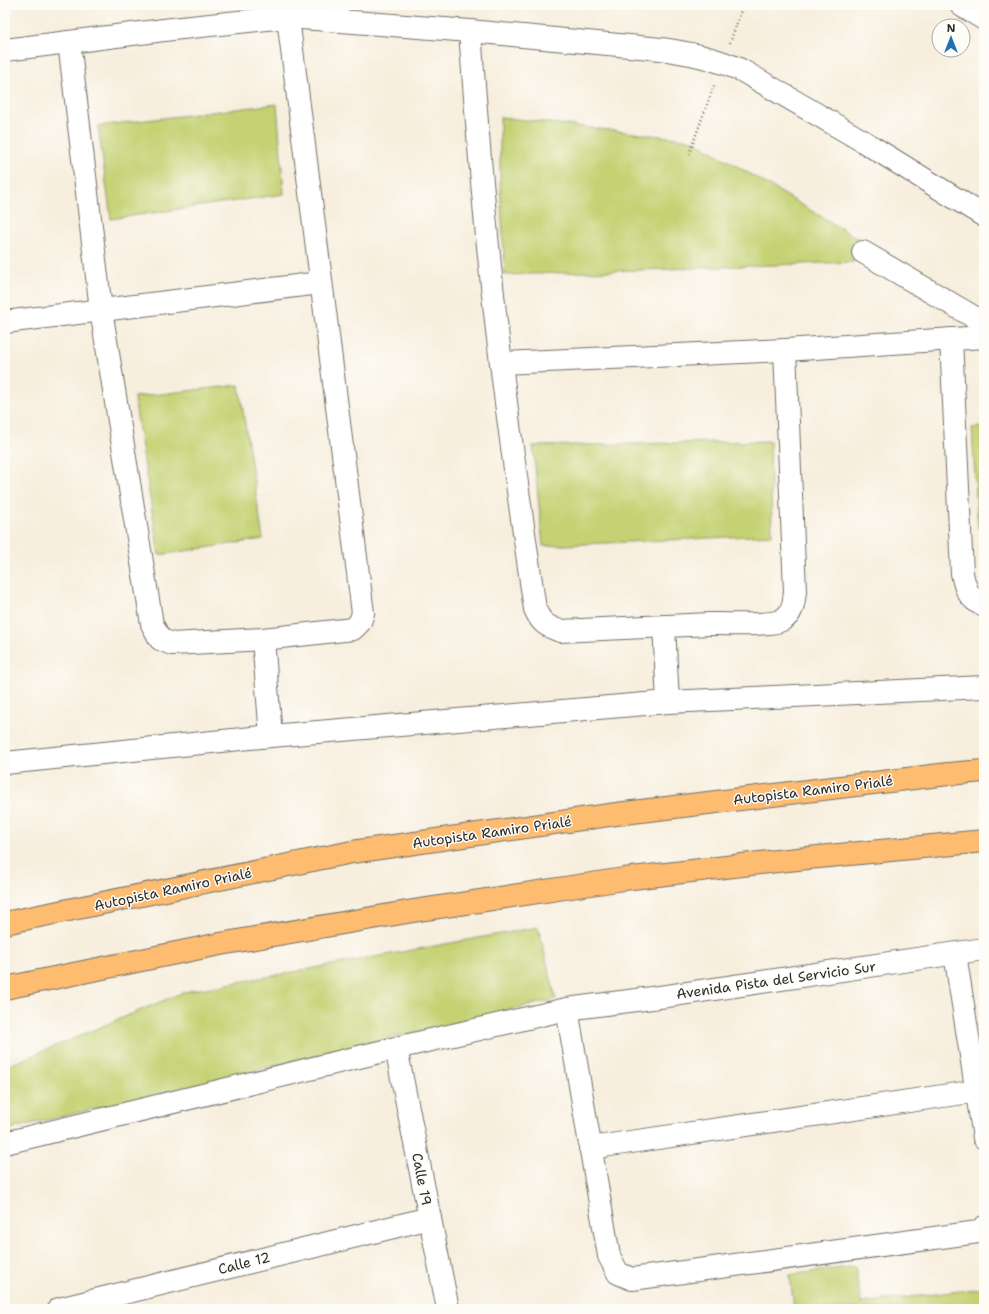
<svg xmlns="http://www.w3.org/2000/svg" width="989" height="1314" font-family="'Shantell Sans',sans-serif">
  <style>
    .green { fill: #c5d273; stroke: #787e4f }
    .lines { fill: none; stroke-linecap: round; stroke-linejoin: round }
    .minor-casing { stroke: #726f69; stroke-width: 24 }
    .highway-casing { stroke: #726f69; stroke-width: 24 }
    .path { stroke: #726f69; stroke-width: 2.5; stroke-dasharray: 1 3; stroke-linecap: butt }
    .minor { stroke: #fff; stroke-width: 22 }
    .highway { stroke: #fdbc6f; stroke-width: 22 }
    .labels { text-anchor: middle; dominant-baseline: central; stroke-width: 3; stroke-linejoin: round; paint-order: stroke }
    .street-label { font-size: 14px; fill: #2b2b2b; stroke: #fdfcf7 }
  </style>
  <rect width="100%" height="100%" fill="#fdfcf7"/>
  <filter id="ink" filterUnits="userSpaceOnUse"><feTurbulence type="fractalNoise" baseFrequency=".025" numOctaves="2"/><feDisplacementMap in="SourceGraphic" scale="8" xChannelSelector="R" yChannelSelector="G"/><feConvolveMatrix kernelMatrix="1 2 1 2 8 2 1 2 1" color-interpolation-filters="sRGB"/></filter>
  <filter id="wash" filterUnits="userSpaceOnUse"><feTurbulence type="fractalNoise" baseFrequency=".012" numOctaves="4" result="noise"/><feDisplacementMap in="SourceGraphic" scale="16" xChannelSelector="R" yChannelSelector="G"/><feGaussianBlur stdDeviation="0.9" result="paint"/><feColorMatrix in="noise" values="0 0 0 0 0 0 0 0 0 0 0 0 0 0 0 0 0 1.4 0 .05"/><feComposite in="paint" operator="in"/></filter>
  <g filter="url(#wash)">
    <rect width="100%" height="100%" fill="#f7eedd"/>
    <g class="green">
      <path d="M 277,104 L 284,194 L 111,219 L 98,126 Z"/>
      <path d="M 500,117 L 693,140 L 862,241 L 853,262 L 505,275 L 500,184 Z"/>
      <path d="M 239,385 L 263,539 L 159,555 L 134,397 Z"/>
      <path d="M 984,427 L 984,527 L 978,528 L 972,428 Z"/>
      <path d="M 770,441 L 772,535 L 543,546 L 533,446 Z"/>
      <path d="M 538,927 L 556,999 L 5,1130 L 5,1067 L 184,992 Z"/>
      <path d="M 855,1266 L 861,1303 L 984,1288 L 984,1309 L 794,1309 L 790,1275 Z"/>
    </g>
  </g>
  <g filter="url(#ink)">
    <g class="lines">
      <g class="minor-casing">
        <g id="minor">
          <path d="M 961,5 L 984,19"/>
          <path d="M 470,31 C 478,142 487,253 501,363 C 511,445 523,527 535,609 C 541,623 546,626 560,631 C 610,629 660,626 710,624 C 724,624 772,626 782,620 C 793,614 794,602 795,591 L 785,350"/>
          <path d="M 69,42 L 101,310 L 152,624 L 160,639 L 172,644 L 263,639 L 353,629 L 360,622 L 363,613 L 288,18"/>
          <path d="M 5,50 L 172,29 L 276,18 L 302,18 L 470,31 L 661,49 C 690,53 714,58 741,70 L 861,140 L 984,216"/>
          <path d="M 863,252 L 984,323"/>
          <path d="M 5,322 L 320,283"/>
          <path d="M 951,339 L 962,573 C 965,589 969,599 984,606"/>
          <path d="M 501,363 L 785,350 L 984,337"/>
          <path d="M 664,626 L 668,702"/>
          <path d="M 263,639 L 271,736"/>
          <path d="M 5,763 L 271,736 L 668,702 L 984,687"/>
          <path d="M 955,954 L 984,1138"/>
          <path d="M 567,1009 L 609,1256 L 618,1273 L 632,1279 L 978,1232 L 984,1227"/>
          <path d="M 396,1048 L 448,1309"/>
          <path d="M 5,1143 L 396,1048 L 567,1009 L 667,996 L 984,949"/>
          <path d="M 590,1148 L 977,1091"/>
          <path d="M 59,1309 L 430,1218"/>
        </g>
      </g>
      <g class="highway-casing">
        <g id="highway">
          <path d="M 5,923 L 352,852 L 616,814 L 948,774 L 984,771"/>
          <path d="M 5,988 L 220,944 L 413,911 L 624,879 L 777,861 L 984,841"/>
        </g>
      </g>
      <g class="path">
        <path d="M 730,43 L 743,5"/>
        <path d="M 689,154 L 715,83"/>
      </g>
      <use href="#minor" class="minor"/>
      <use href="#highway" class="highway"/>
    </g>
  </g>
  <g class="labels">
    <g class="street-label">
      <text transform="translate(813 790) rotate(-7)">Autopista Ramiro Prialé</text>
      <text transform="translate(492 832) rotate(-8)">Autopista Ramiro Prialé</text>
      <text transform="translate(173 889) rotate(-12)">Autopista Ramiro Prialé</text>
      <text transform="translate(776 980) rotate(-8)">Avenida Pista del Servicio Sur</text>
      <text transform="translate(422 1179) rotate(79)">Calle 19</text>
      <text transform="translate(244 1263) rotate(-14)">Calle 12</text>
    </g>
  </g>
  <rect width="989" height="1314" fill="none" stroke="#fdfcf7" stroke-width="20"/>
  <g transform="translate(951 38)"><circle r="19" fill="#fdfcf7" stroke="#a9a8a5"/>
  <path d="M0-3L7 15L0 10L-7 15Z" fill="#1f6fb2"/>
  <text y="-6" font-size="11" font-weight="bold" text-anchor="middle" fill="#2b2b2b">N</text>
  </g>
</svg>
